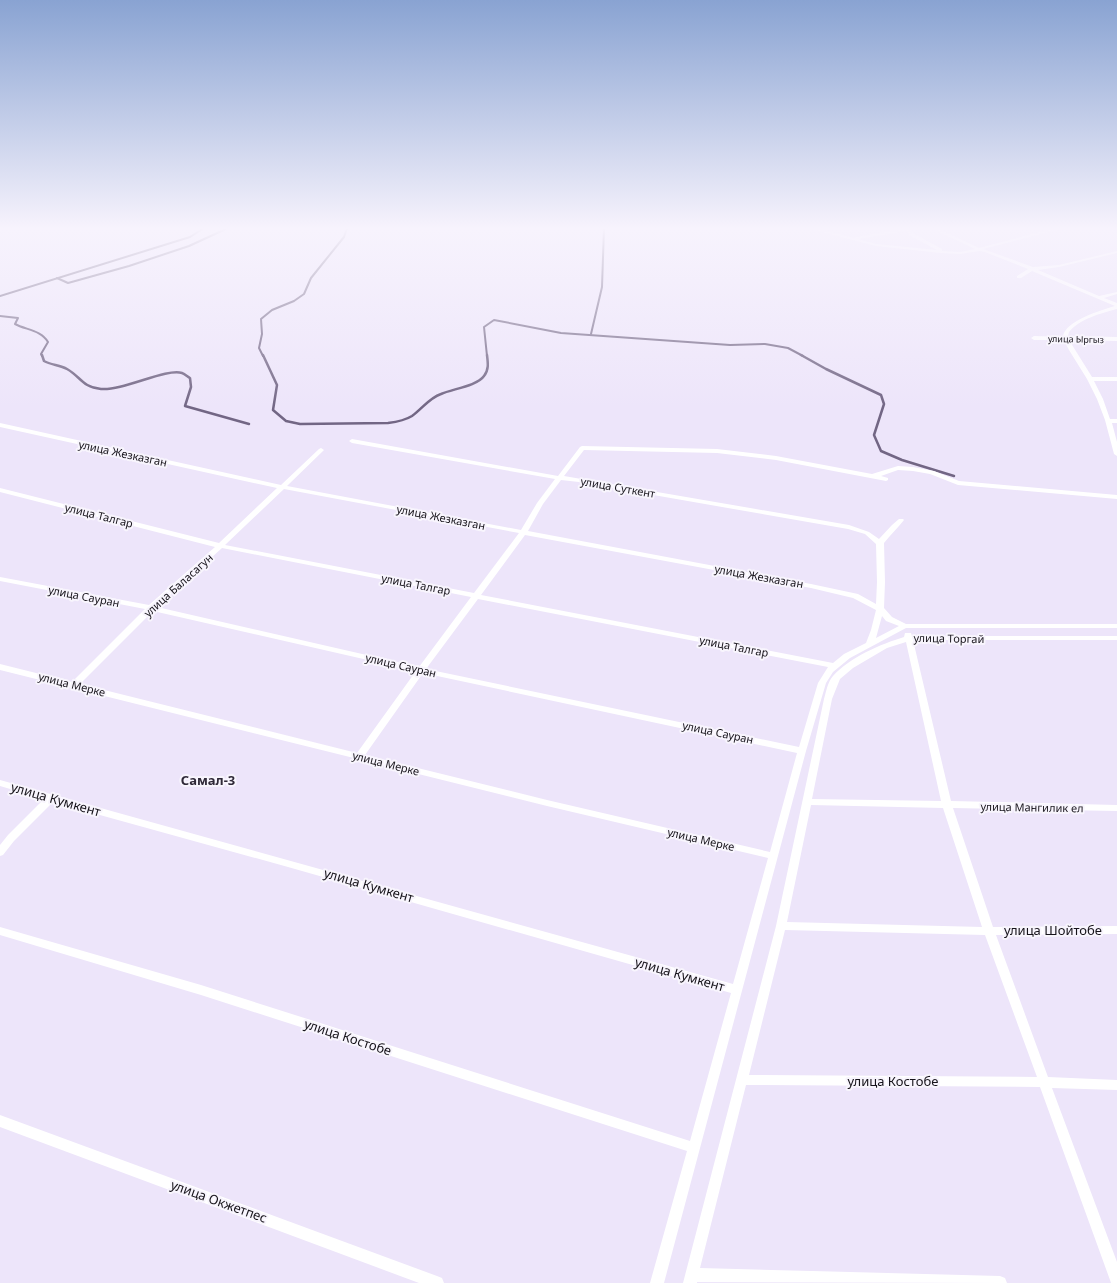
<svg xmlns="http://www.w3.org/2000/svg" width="1117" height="1283" font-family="'Noto Sans',sans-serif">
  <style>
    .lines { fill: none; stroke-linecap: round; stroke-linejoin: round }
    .stream-far1 { stroke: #726684; stroke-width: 2 }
    .stream { stroke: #726684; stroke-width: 2.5 }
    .minor { fill: #fff; fill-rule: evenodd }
    .labels { text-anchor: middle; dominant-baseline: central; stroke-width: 4; stroke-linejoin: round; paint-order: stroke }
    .far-street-label { font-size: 9px; fill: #16131a; stroke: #f8f5fd }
    .street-label { font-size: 11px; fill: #16131a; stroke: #f8f5fd }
    .quarter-label { font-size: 13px; font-weight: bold; fill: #2f2938; stroke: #f8f5fd }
    .near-street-label { font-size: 13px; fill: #16131a; stroke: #f8f5fd }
  </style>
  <rect width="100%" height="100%" fill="#ede5fa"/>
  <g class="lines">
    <g class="stream-far1">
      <path d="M 57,278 L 68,283 L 129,266 L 189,246 L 228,228"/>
      <path d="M 0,296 L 190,237 L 204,228"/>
      <path d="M 0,316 L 18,318 L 15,324 C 26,330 41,330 48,342 L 41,354 L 42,356"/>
      <path d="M 591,334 L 602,287 L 604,228"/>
      <path d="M 263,356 L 259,348 L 262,334 L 261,319 L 272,310 L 294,301 L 304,294 L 311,278 L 344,237 L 347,228"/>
      <path d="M 487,356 L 484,327 L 494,320 L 561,333 L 730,345 L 765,344 L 788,348 L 803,356"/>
    </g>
    <g class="stream">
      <path d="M 42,355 L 44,361 C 51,365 60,365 67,369 C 81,377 82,387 101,389 C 123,391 166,368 182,373 C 185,374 188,377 190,378 L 191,387 L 185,406 L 249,424"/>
      <path d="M 263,355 L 277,385 L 273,410 L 286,421 L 300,424 L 388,423 C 396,422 404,421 412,416 C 422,409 429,398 441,394 C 452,389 477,386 484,376 C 489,370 488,363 487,355"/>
      <path d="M 801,355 L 826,369 L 881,395 L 884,404 L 874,435 L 881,451 L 902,460 L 954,476"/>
    </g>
    <g class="minor">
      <path d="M 806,228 L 815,228 L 854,238 L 856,237 L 908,228 L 921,228 L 912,230 L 911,232 L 942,249 L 942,251 L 960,252 L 975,249 L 931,228 L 937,228 L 979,248 L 1055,228 L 1064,228 L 983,249 L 1033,267 L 1059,265 L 1117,251 L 1117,253 L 1059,267 L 1038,270 L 1099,296 L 1117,292 L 1117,294 L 1104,298 L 1117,303 L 1117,309 C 1102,313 1079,319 1069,332 L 1068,336 L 1117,337 L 1117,341 L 1069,340 L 1092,377 L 1117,377 L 1117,381 L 1094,381 L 1103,399 L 1110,419 L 1117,419 L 1117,423 L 1112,423 L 1117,442 L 1117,456 L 1114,454 L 1105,420 L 1097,399 L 1087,379 L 1069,350 L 1064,340 L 1034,340 L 1031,338 L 1034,336 L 1063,337 C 1064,321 1102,310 1115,306 L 1032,271 L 1021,278 L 1017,278 L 1017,276 L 1028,269 L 985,252 L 979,251 L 960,254 L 941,253 L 876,246 ZM 907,231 L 909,235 L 937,250 L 876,244 L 858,239 Z"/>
      <path d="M 0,423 L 281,485 L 319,449 L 321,448 L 324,450 L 323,451 L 287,486 L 521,530 L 537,503 L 555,479 L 352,443 L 349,441 L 352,439 L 558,476 L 580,447 L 582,446 L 717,449 L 776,456 L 872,474 L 898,466 L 913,467 L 934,471 L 959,481 L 1117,495 L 1117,499 L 958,485 L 930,474 L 913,471 L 898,470 L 881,476 L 888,478 L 888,480 L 886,481 L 776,460 L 717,453 L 584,450 L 564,476 L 849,525 L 869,532 L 879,539 L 892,525 L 899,519 L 903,519 L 904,520 C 898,528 890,535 884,543 L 885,582 L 884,608 L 892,617 L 906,624 L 1117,624 L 1117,628 L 906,628 L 850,658 L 833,672 L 826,683 L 806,751 L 664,1283 L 650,1283 L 687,1151 L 201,995 L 0,935 L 0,927 L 201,985 L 690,1141 L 731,993 L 288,867 L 53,802 L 14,841 L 3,855 L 0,856 L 0,845 L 8,835 L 44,799 L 0,786 L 0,780 L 733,984 L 768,858 L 547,806 L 0,670 L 0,664 L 72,682 L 145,609 L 0,581 L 0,577 L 149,605 L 215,547 L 0,492 L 0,488 L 219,543 L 277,488 L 0,427 ZM 561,480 L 579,482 L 848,529 L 865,534 L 876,544 L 877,582 L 876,604 L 858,594 L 811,584 L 528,531 L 543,504 ZM 284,489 L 519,533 L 474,593 L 225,545 ZM 525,535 L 811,588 L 853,598 L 876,610 L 871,630 L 866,643 L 844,654 L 833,663 L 481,595 ZM 222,548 L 471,597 L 419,667 L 157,607 ZM 478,599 L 828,667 L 818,683 L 799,747 L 426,669 ZM 153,611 L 416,671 L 357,753 L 80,684 ZM 882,616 L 886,621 L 899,626 L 876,638 ZM 423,673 L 797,753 L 770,852 L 547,800 L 365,755 Z"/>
      <path d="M 905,633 L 911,633 L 912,636 L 1117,636 L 1117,640 L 913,640 L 951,801 L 1117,805 L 1117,811 L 953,808 L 993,927 L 1117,926 L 1117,934 L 996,935 L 1048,1077 L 1117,1080 L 1117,1090 L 1052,1088 L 1117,1262 L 1117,1283 L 1111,1283 L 1110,1280 L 1040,1087 L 746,1085 L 700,1268 L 1000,1276 L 1005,1278 L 1007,1283 L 697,1282 L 697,1283 L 683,1283 L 776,926 L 824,699 C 826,692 828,681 833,676 C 850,657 881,644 904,637 ZM 906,642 L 941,801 L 812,799 L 832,699 L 840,679 L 853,668 L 887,648 ZM 811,805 L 943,808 L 982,927 L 787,922 ZM 785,930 L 985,935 L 1037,1077 L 749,1075 Z"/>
      <path d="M 0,1115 L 437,1276 L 442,1278 L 444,1283 L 419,1283 L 0,1127 Z"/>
    </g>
  </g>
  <linearGradient id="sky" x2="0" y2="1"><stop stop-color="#89a3d2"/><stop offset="0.56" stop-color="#f7f3fd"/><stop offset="1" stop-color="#f7f3fd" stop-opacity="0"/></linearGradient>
  <rect width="1117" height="408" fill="url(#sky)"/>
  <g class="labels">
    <g class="far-street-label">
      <text transform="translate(1076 339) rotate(1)">улица Ыргыз</text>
    </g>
    <g class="street-label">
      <text transform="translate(123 453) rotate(12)">улица Жезказган</text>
      <text transform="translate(618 487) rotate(10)">улица Суткент</text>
      <text transform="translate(99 515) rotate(14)">улица Талгар</text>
      <text transform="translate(441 517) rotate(11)">улица Жезказган</text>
      <text transform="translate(759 576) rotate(10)">улица Жезказган</text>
      <text transform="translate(416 584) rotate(11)">улица Талгар</text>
      <text transform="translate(178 585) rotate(-42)">улица Баласагун</text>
      <text transform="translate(84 596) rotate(11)">улица Сауран</text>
      <text transform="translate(949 638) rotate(1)">улица Торгай</text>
      <text transform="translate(734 646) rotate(11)">улица Талгар</text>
      <text transform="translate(401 665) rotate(13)">улица Сауран</text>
      <text transform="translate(72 684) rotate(14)">улица Мерке</text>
      <text transform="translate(718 732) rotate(12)">улица Сауран</text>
      <text transform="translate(386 763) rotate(14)">улица Мерке</text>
      <text transform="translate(1032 807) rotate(1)">улица Мангилик ел</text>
      <text transform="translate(701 839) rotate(13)">улица Мерке</text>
    </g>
    <g class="quarter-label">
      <text x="208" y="780">Самал-3</text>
    </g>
    <g class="near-street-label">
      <text transform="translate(56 799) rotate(16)">улица Кумкент</text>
      <text transform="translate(369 885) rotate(16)">улица Кумкент</text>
      <text x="1053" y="930">улица Шойтобе</text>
      <text transform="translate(680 974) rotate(16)">улица Кумкент</text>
      <text transform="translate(348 1037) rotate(18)">улица Костобе</text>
      <text x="893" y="1081">улица Костобе</text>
      <text transform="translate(219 1201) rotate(20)">улица Окжетпес</text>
    </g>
  </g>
</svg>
